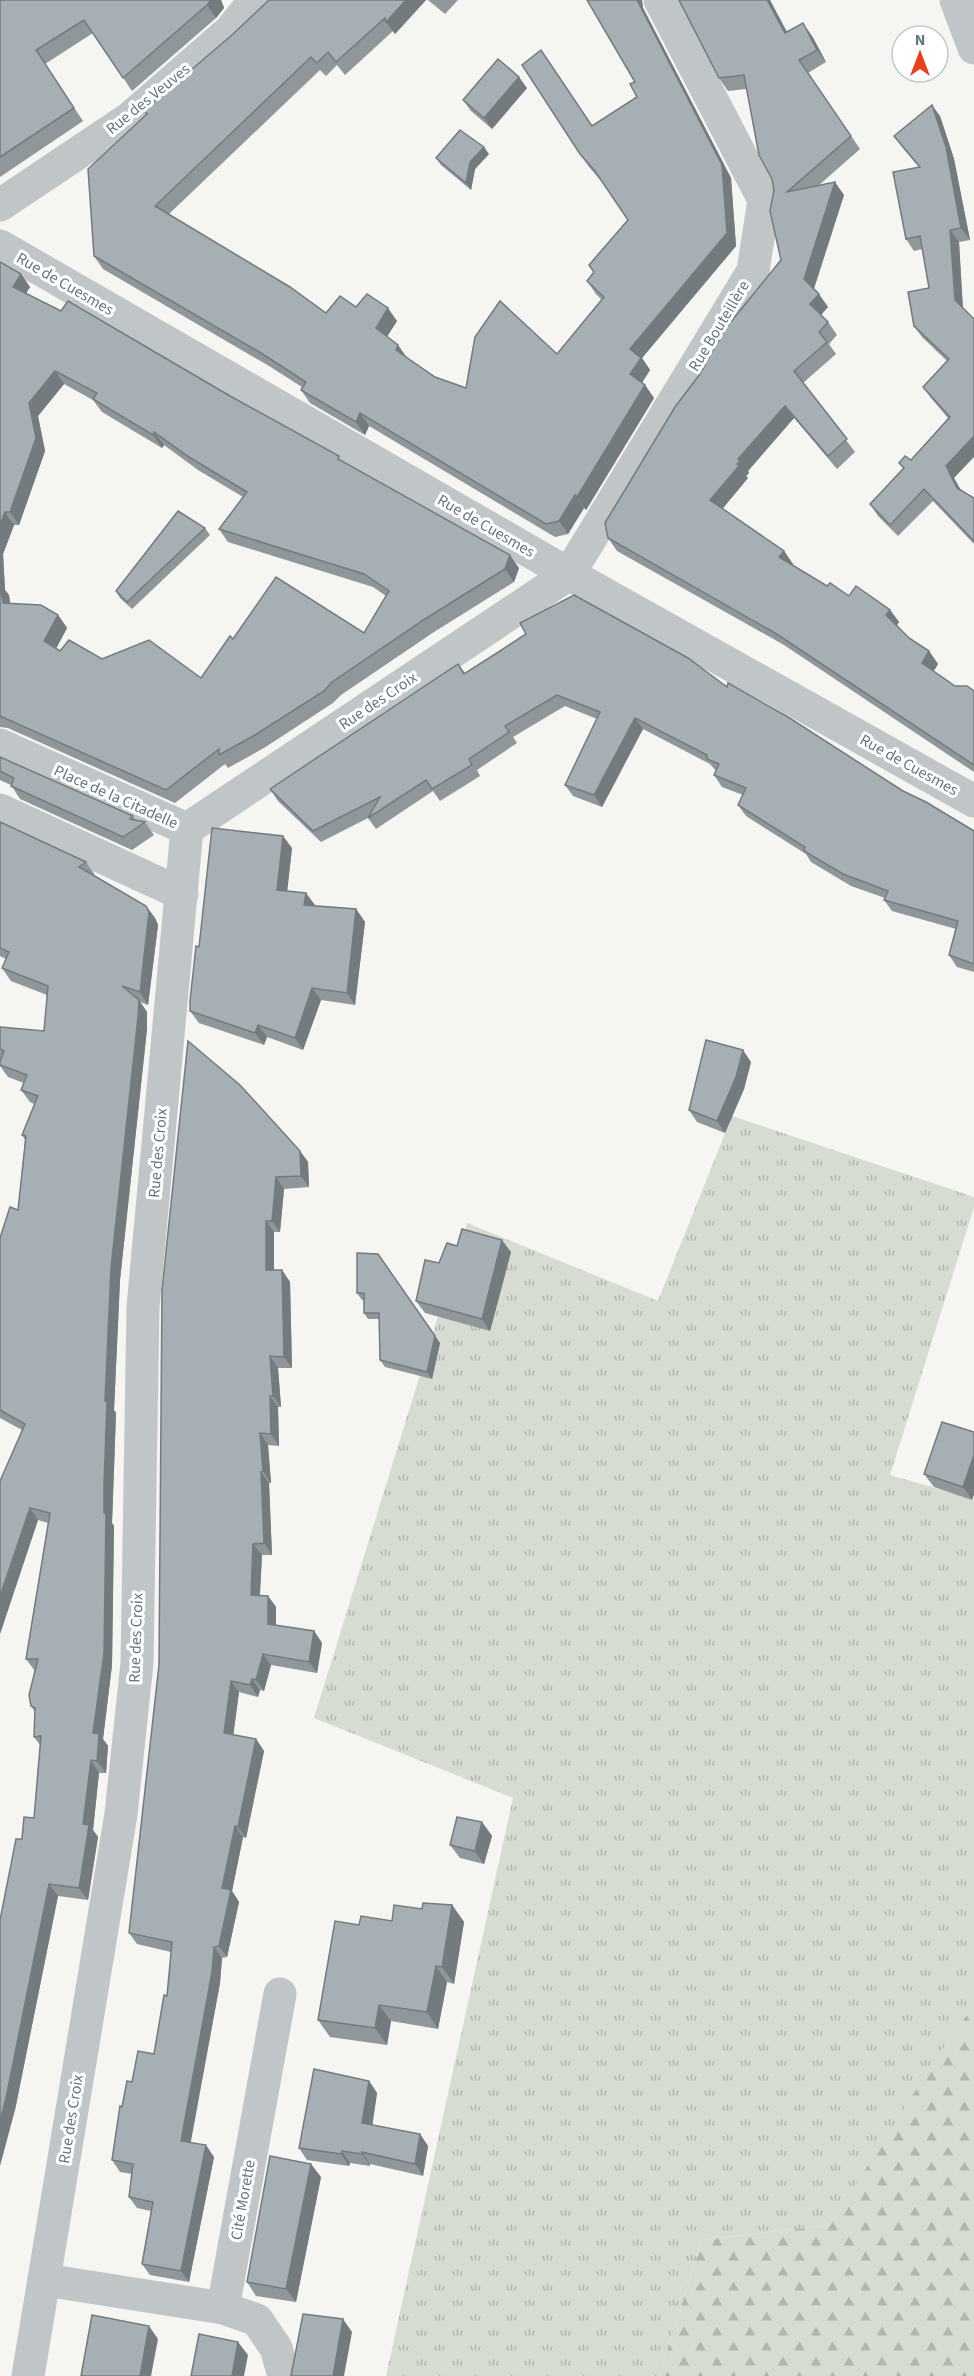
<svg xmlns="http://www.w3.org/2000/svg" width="974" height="2376" font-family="'Source Sans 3',sans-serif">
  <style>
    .grass { fill: url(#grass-tufts) }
    .forest { fill: url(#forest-firs) }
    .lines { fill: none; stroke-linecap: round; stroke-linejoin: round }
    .minor { stroke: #c0c5c7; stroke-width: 33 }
    .tertiary { stroke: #c0c5c7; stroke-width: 33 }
    .wall { fill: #8f979b; fill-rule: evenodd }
    .shaded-wall { fill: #747b7e }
    .building { fill: #a6b0b4; stroke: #747b7e; stroke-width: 1.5 }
    .labels { text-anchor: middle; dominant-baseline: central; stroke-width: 6; stroke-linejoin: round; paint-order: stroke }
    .street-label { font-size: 16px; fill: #637783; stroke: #fff }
  </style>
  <defs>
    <pattern id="grass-tufts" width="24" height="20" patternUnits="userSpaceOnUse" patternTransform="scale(1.5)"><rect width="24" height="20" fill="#d6dcd2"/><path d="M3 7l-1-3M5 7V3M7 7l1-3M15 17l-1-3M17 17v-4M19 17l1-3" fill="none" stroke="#b1b7b0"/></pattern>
    <pattern id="forest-firs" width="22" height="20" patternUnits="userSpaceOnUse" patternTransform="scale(1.5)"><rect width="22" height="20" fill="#d6dcd2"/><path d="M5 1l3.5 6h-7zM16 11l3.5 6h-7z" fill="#b1b7b0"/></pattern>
  </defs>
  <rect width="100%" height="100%" fill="#f5f5f1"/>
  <path class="grass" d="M 732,1116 L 974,1197 L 974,1207 L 890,1475 L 974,1499 L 974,2016 L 830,2225 L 702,2240 L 659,2376 L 386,2376 L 513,1798 L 314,1718 L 467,1223 L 658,1301 Z"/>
  <path class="forest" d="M 974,2005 L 974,2376 L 659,2376 L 702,2240 L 830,2225 L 935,2060 Z"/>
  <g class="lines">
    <g class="minor">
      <path d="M 0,205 L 130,118 L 230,31 L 255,0"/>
      <path d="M 0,745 L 187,829"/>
      <path d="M 0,810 L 182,894"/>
      <path d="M 187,829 L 569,574 L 753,271 L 764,200 L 660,0"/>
      <path d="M 280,1994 L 223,2308 L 257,2320 L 276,2348 L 284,2376"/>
      <path d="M 45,2280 L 223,2308"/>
      <path d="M 28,2376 L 121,1814 L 137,1663 L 143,1307 L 187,829"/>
    </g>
    <g class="tertiary">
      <path d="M 956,0 L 974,48"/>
      <path d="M 0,246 L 569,574 L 974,801"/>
    </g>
  </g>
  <g class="wall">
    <path d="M 0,0 L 221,0 L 224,8 L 216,18 L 132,91 L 93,33 L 45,64 L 83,121 L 0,177 Z"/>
    <path d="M 269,0 L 426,0 L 395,34 L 393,31 L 345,75 L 337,65 L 326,76 L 320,70 L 169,214 L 326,313 L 356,307 L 397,321 L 387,336 L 398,345 L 407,358 L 435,377 L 466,388 L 557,354 L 602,300 L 596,294 L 587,281 L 594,273 L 589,265 L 628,220 L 602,182 L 589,167 L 580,154 L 593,126 L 637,97 L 635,82 L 587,0 L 642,0 L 643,8 L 731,178 L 736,246 L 642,358 L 650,370 L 642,383 L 645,385 L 654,398 L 586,510 L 584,508 L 568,534 L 555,537 L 369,426 L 365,435 L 310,403 L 301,390 L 302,387 L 269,366 L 103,269 L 94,256 L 232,35 Z"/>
    <path d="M 428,0 L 458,0 L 445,14 Z"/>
    <path d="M 770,0 L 786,32 L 812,36 L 826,62 L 808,73 L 860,149 L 818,186 L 844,195 L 814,289 L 828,307 L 821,315 L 828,322 L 837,335 L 829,344 L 836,354 L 803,383 L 855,452 L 837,469 L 794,418 L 748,471 L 749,473 L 746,476 L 748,478 L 722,509 L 784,551 L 793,564 L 792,565 L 827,586 L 849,596 L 890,610 L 899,622 L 897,625 L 909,638 L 929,651 L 938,664 L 933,671 L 955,686 L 974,691 L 974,772 L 784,645 L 617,551 L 608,538 L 781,260 L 772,179 L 746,89 L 728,91 L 719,78 Z"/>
    <path d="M 527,88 L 492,129 L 471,111 L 463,100 Z"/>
    <path d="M 940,116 L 954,159 L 970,240 L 959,242 L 963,308 L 954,478 L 961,490 L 974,498 L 974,544 L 933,501 L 898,536 L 878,516 L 870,504 L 903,468 L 899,463 L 911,460 L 948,418 L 931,398 L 923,387 L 947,361 L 922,337 L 914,326 L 929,288 L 922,249 L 914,251 L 906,239 L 919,167 L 902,147 L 894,136 Z"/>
    <path d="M 489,154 L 475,169 L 471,190 L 441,165 L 436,158 Z"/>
    <path d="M 0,262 L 21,274 L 30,287 L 26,293 L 345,463 L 519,568 L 514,582 L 434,632 L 341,695 L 333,703 L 264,748 L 228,768 L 225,764 L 175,803 L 8,728 L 0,727 ZM 64,384 L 93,400 L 102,412 L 162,448 L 164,445 L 198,470 L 243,497 L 219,529 L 228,542 L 373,587 L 386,596 L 364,633 L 233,639 L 201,678 L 60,651 L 56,649 L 67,628 L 58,615 L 10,603 L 9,595 L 5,590 L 3,554 L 14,525 L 19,525 L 45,451 L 38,416 Z"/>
    <path d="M 205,528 L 210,535 L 132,609 L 120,598 L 116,591 Z"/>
    <path d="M 458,664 L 465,673 L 727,687 L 903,791 L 974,831 L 974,972 L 957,967 L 949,955 L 956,929 L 892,911 L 884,900 L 885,898 L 851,886 L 811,862 L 806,854 L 746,816 L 738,805 L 743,795 L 722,787 L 714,775 L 716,771 L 710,764 L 643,729 L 602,807 L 573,796 L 565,785 L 597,719 L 565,706 L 513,737 L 517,743 L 477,770 L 480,776 L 440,801 L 433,791 L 376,829 L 368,818 L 321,842 L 278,801 L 270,789 Z"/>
    <path d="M 0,757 L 133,816 L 135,820 L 145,822 L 154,835 L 132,850 L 20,799 L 11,785 L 0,780 Z"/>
    <path d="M 0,822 L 86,862 L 95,875 L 94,875 L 146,906 L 155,918 L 158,925 L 148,1005 L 140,1002 L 147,1012 L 147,1029 L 120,1280 L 114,1410 L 116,1413 L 113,1496 L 112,1523 L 114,1526 L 112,1665 L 103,1739 L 108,1746 L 106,1773 L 99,1773 L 93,1830 L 98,1837 L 88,1900 L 58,1896 L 15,2110 L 22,1839 L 34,1818 L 40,1745 L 34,1737 L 35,1712 L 31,1706 L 35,1671 L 26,1659 L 48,1523 L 38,1520 L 0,1634 L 22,1430 L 0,1418 L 0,1238 L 18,1210 L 25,1140 L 22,1135 L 34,1104 L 30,1102 L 21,1090 L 24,1083 L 8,1077 L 0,1066 L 1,1059 L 0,1059 L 0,1027 L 44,1031 L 47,995 L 11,981 L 2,968 L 6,959 L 0,956 Z"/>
    <path d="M 292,848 L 287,891 L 315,905 L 314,906 L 356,909 L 365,922 L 355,1005 L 321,1000 L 303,1050 L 267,1037 L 264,1045 L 199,1023 L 190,1011 L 199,947 Z"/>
    <path d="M 751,1062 L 744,1089 L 725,1133 L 697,1122 L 689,1110 Z"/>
    <path d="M 300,1151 L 308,1162 L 309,1187 L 284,1189 L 280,1232 L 274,1232 L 274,1270 L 282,1270 L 290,1282 L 292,1368 L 278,1368 L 281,1407 L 278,1407 L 279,1446 L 268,1445 L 271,1483 L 269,1483 L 272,1555 L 262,1555 L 260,1596 L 268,1596 L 276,1607 L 276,1625 L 314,1631 L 322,1643 L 317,1673 L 271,1665 L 264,1691 L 260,1690 L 258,1697 L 239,1692 L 233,1735 L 256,1739 L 264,1751 L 246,1838 L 243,1837 L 232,1891 L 239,1902 L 227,1957 L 222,1958 L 220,1983 L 190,2143 L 214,2157 L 189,2282 L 150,2275 L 142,2264 L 151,2211 L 137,2208 L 129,2197 L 132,2174 L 120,2172 L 112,2160 L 122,2107 L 132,2082 L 154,2054 L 167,1996 L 171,1952 L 137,1944 L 129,1933 L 159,1665 L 162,1290 Z"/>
    <path d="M 511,1252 L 490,1331 L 425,1313 L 416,1301 L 439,1263 Z"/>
    <path d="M 357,1253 L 440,1343 L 432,1379 L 385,1367 L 380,1360 L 379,1319 L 368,1319 L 364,1313 L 364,1300 L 362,1300 L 357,1293 Z"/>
    <path d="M 942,1422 L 972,1500 L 934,1487 L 924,1474 Z"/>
    <path d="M 482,1822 L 492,1836 L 484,1864 L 460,1858 L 450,1845 Z"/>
    <path d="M 452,1905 L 464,1922 L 454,1984 L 447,1982 L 438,2029 L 391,2021 L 387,2045 L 330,2037 L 318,2020 L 359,1925 L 392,1921 L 422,1909 Z"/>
    <path d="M 369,2081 L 377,2093 L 372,2125 L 420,2134 L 428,2146 L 423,2176 L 370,2164 L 370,2166 L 350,2163 L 349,2166 L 307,2160 L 299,2148 Z"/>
    <path d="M 321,2177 L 296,2302 L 256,2296 L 247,2282 Z"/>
  </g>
  <g class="shaded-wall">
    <path d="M 211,0 L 221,0 L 224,8 L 216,18 L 207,5 Z"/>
    <path d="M 406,0 L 426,0 L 395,34 L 386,22 Z"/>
    <path d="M 637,0 L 642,0 L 643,8 L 731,178 L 736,246 L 642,358 L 650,370 L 639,387 L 630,374 L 630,349 L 727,233 Z"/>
    <path d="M 767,0 L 770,0 L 794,45 L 785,33 Z"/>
    <path d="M 803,23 L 812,36 L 826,62 L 817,50 Z"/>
    <path d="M 519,77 L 527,88 L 492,129 L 484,118 Z"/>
    <path d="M 932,105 L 940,116 L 954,159 L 970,240 L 961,228 Z"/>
    <path d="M 484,147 L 489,154 L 475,169 L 471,190 L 466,183 L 470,162 Z"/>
    <path d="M 835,182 L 844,195 L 813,291 L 804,279 Z"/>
    <path d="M 950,230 L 959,242 L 963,312 L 955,300 Z"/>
    <path d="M 21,274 L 30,287 L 22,300 L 13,287 Z"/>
    <path d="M 819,294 L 828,307 L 819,317 L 810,304 Z"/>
    <path d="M 388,308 L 397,321 L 385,340 L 376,328 Z"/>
    <path d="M 398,345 L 407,358 L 396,350 Z"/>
    <path d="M 55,371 L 64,384 L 38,416 L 45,451 L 19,525 L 10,512 L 29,403 Z"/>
    <path d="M 645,385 L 654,398 L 586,510 L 577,497 Z"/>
    <path d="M 785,406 L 794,418 L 748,471 L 749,473 L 746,476 L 748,478 L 719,513 L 710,500 L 737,464 L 738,459 Z"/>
    <path d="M 360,413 L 369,426 L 365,435 L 356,422 Z"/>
    <path d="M 154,432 L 164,445 L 162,448 L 153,435 Z"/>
    <path d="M 974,436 L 974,457 L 954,478 L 966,500 L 957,488 L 946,466 Z"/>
    <path d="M 575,495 L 584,508 L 568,534 L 559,521 Z"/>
    <path d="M 5,512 L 14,525 L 3,554 L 5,590 L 9,595 L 12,616 L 3,603 L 0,588 L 0,525 Z"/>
    <path d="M 784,551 L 793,564 L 788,570 L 779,557 Z"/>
    <path d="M 510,555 L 519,568 L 514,582 L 505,569 Z"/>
    <path d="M 890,610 L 899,622 L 895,628 L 886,615 Z"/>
    <path d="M 58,615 L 67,628 L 53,654 L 44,641 Z"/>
    <path d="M 929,651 L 938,664 L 931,676 L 922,663 Z"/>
    <path d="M 635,718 L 643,729 L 602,807 L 594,795 Z"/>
    <path d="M 283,836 L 292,848 L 286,902 L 277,890 Z"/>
    <path d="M 306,893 L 315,905 L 313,918 L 304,905 Z"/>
    <path d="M 146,906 L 155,918 L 158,925 L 148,1005 L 140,992 Z"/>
    <path d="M 356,909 L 365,922 L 355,1005 L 347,993 Z"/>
    <path d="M 312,988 L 321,1000 L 303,1050 L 295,1038 Z"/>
    <path d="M 139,1000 L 147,1012 L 147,1029 L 120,1280 L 114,1410 L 116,1413 L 113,1496 L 112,1523 L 114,1526 L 112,1665 L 103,1739 L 108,1746 L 106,1773 L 97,1761 L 93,1733 L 104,1513 L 105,1401 L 111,1268 Z"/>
    <path d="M 258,1025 L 267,1037 L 264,1045 L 255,1033 Z"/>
    <path d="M 743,1050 L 751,1062 L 744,1089 L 725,1133 L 717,1121 Z"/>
    <path d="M 300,1151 L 308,1162 L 309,1187 L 301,1176 Z"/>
    <path d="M 276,1177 L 284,1189 L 280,1232 L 272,1221 Z"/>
    <path d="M 266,1221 L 274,1232 L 274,1282 L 266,1270 Z"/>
    <path d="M 502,1240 L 511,1252 L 490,1331 L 482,1319 Z"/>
    <path d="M 378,1254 L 440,1343 L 432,1379 L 427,1372 Z"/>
    <path d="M 282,1270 L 290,1282 L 292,1368 L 284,1357 Z"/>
    <path d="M 270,1356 L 278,1368 L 281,1407 L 273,1396 Z"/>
    <path d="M 270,1396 L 278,1407 L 279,1446 L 271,1434 Z"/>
    <path d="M 260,1433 L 268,1445 L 271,1483 L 263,1471 Z"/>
    <path d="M 974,1455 L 974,1495 L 972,1500 L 963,1487 Z"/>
    <path d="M 261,1472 L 269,1483 L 272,1555 L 264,1543 Z"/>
    <path d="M 30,1508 L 38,1520 L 0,1634 L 0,1596 Z"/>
    <path d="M 253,1544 L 262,1555 L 259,1607 L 251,1595 Z"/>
    <path d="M 268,1596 L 276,1607 L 276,1635 L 268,1624 Z"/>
    <path d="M 314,1631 L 322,1643 L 317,1673 L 309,1662 Z"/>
    <path d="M 263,1654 L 271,1665 L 264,1691 L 256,1680 Z"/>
    <path d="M 252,1679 L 260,1690 L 258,1697 L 250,1685 Z"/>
    <path d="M 231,1681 L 239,1692 L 232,1745 L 224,1733 Z"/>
    <path d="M 256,1739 L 264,1751 L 246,1838 L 238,1827 Z"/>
    <path d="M 91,1760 L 99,1773 L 93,1830 L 98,1837 L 88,1900 L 79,1888 L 83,1824 Z"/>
    <path d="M 482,1822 L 492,1836 L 484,1864 L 475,1851 Z"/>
    <path d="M 235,1826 L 243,1837 L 232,1891 L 239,1902 L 227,1957 L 219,1946 L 222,1888 Z"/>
    <path d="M 49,1884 L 58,1896 L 15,2110 L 0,2166 L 0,2121 Z"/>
    <path d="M 452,1905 L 464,1922 L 454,1984 L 442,1967 Z"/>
    <path d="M 214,1947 L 222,1958 L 220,1983 L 189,2152 L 181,2141 Z"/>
    <path d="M 436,1966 L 447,1982 L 438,2029 L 427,2012 Z"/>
    <path d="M 379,2005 L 391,2021 L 387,2045 L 375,2028 Z"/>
    <path d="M 369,2081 L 377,2093 L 371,2135 L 362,2123 Z"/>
    <path d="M 420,2134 L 428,2146 L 423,2176 L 415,2164 Z"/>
    <path d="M 206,2145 L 214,2157 L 189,2282 L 181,2271 Z"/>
    <path d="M 342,2151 L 350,2163 L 349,2166 L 341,2154 Z"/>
    <path d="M 362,2152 L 370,2164 L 370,2166 L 362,2154 Z"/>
    <path d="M 311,2164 L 321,2177 L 296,2302 L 286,2289 Z"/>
    <path d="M 343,2319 L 352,2332 L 344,2376 L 333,2376 Z"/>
    <path d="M 149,2326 L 158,2339 L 151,2376 L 140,2376 Z"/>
    <path d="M 238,2342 L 248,2355 L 244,2376 L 232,2376 Z"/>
  </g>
  <g class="building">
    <path d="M 0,0 L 211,0 L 207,5 L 123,78 L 84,20 L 36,50 L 74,108 L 0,157 Z"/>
    <path d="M 269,0 L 406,0 L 386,22 L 385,18 L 336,62 L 328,52 L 317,63 L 311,57 L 155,206 L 290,287 L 326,313 L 340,296 L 356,307 L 367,294 L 388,308 L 376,328 L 398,345 L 396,350 L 435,377 L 466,388 L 475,337 L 500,301 L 557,354 L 604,297 L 587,281 L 594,272 L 589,265 L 628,220 L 595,171 L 580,154 L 522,65 L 541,50 L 592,126 L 637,97 L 630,84 L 635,82 L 587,0 L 637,0 L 722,165 L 727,233 L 630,349 L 641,358 L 630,374 L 645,385 L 577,497 L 575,495 L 559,521 L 546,524 L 360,413 L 356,422 L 301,390 L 306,382 L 261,353 L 94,256 L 88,169 L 147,114 L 144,110 L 232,35 Z"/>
    <path d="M 679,0 L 767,0 L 785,33 L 803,23 L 817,50 L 799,60 L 851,136 L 787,192 L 835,182 L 804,279 L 819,294 L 810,304 L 828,322 L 819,332 L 827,342 L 794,371 L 847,439 L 828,456 L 785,406 L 738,459 L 740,461 L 737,464 L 739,466 L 710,500 L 784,551 L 779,557 L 827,586 L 830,583 L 849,596 L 856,586 L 890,610 L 886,615 L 909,638 L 929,651 L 922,663 L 955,686 L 967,686 L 974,691 L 974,765 L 775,633 L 608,538 L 605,523 L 675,407 L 700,374 L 725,329 L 781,260 L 770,211 L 774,190 L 772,179 L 759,155 L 744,75 L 719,78 Z"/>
    <path d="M 498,59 L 519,77 L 484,118 L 463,100 Z"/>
    <path d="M 932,105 L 946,147 L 961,228 L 950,230 L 955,300 L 974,319 L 974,436 L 946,466 L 957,488 L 974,498 L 974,541 L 924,489 L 890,525 L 870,504 L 904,468 L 899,463 L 905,456 L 911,460 L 950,417 L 923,387 L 949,359 L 914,326 L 908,292 L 929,288 L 920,236 L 906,239 L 893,172 L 920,167 L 894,136 Z"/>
    <path d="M 460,130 L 484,147 L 470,162 L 466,183 L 436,158 Z"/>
    <path d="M 0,262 L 21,274 L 13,287 L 61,311 L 68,301 L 230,396 L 339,456 L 338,459 L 510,555 L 505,569 L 425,619 L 332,682 L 324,691 L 255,735 L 219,755 L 219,749 L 166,790 L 0,716 L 0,582 L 3,603 L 41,605 L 58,615 L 44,641 L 60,651 L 69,640 L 102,659 L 149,640 L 201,678 L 230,636 L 233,639 L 276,577 L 364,633 L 389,591 L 364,574 L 219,529 L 247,492 L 189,457 L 154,432 L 153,435 L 93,399 L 97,393 L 55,371 L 29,403 L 36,438 L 10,512 L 5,512 L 0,525 Z"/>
    <path d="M 178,511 L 205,528 L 127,602 L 116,591 Z"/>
    <path d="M 574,595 L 688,658 L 727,687 L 728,683 L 788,717 L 903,791 L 926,802 L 974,831 L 974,964 L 949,955 L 958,921 L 884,900 L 888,891 L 843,874 L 804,851 L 805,847 L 738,805 L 746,788 L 714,775 L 719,764 L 707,759 L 707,755 L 635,718 L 594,795 L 565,785 L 600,712 L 557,695 L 505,726 L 509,732 L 469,759 L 472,765 L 432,789 L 426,780 L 368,818 L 380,797 L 313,831 L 270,789 L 458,664 L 464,674 L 500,651 L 526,634 L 520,623 Z"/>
    <path d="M 0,757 L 133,816 L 130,819 L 145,822 L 123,837 L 11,786 L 14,778 L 0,771 Z"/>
    <path d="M 0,822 L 86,862 L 79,867 L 146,906 L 149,912 L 140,992 L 122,986 L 139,1000 L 138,1017 L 111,1268 L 105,1401 L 107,1401 L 104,1484 L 104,1513 L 106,1513 L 104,1653 L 93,1733 L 99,1734 L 97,1761 L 91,1760 L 83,1824 L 89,1825 L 79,1888 L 49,1884 L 6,2098 L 0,2121 L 0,1920 L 16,1839 L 22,1839 L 24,1817 L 34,1818 L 41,1736 L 34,1737 L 35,1708 L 31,1706 L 29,1695 L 38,1659 L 26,1659 L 50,1513 L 30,1508 L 0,1596 L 0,1481 L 25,1424 L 0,1410 L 0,1238 L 10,1207 L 18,1210 L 26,1136 L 22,1135 L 38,1096 L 21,1090 L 27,1075 L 0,1065 L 0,1062 L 4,1051 L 0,1049 L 0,1027 L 44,1031 L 48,986 L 2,968 L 9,952 L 0,948 Z"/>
    <path d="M 212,828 L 283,836 L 277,890 L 306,893 L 304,905 L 356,909 L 347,993 L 312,988 L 295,1038 L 258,1025 L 255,1033 L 190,1011 L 190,1001 L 196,946 L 199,947 Z"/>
    <path d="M 706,1040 L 743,1050 L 736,1077 L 717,1121 L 689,1110 Z"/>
    <path d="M 188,1041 L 240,1085 L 300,1151 L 301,1176 L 276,1177 L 272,1221 L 266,1221 L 266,1270 L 282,1270 L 284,1357 L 270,1356 L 273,1396 L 270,1396 L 271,1434 L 260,1433 L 263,1471 L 261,1472 L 264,1543 L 253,1544 L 251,1595 L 268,1596 L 268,1624 L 314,1631 L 309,1662 L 263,1654 L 256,1680 L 252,1679 L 250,1685 L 231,1681 L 224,1733 L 256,1739 L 238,1827 L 235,1826 L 222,1888 L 231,1890 L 219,1946 L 214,1947 L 212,1972 L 181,2141 L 206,2145 L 181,2271 L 142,2264 L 153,2202 L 129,2197 L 133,2164 L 112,2160 L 120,2106 L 122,2107 L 127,2081 L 132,2082 L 138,2051 L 154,2054 L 164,1995 L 167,1996 L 172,1942 L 129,1933 L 159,1665 L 162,1290 Z"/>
    <path d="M 462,1229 L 502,1240 L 482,1319 L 416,1301 L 425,1260 L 439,1263 L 447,1243 L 457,1246 Z"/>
    <path d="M 357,1253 L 378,1254 L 435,1336 L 427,1372 L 380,1360 L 379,1313 L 364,1313 L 364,1293 L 357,1293 Z"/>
    <path d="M 942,1422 L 974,1432 L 974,1455 L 963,1487 L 924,1474 Z"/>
    <path d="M 457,1817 L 482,1822 L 475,1851 L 450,1845 Z"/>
    <path d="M 423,1903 L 452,1905 L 442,1967 L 436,1966 L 427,2012 L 379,2005 L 375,2028 L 318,2020 L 335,1921 L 359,1925 L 361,1916 L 392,1921 L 394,1905 L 422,1909 Z"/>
    <path d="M 314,2069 L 369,2081 L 362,2123 L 420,2134 L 415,2164 L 362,2152 L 362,2154 L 342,2151 L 341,2154 L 299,2148 Z"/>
    <path d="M 270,2156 L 311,2164 L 286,2289 L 247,2282 Z"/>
    <path d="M 303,2314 L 343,2319 L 333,2376 L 291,2376 Z"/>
    <path d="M 92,2315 L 149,2326 L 140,2376 L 81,2376 Z"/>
    <path d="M 199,2334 L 238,2342 L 232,2376 L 191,2376 Z"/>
  </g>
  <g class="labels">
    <g class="street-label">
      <text transform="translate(148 99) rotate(-39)">Rue des Veuves</text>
      <text transform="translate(65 284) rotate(30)">Rue de Cuesmes</text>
      <text transform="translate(719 326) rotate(-59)">Rue Bouteillère</text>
      <text transform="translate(486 526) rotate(30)">Rue de Cuesmes</text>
      <text transform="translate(378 701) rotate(-34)">Rue des Croix</text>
      <text transform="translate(909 765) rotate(29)">Rue de Cuesmes</text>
      <text transform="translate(116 797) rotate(24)">Place de la Citadelle</text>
      <text transform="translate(158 1153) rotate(-85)">Rue des Croix</text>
      <text transform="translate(136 1638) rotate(-88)">Rue des Croix</text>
      <text transform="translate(71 2119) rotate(-81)">Rue des Croix</text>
      <text transform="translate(243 2200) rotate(-80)">Cité Morette</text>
    </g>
  </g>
  <g transform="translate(920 54)"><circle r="28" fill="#ffffff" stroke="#c1c9cd" stroke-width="1.5"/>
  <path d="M0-4.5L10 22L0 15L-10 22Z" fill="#e93f1c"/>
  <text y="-9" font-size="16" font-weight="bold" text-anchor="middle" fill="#637783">N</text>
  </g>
</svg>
